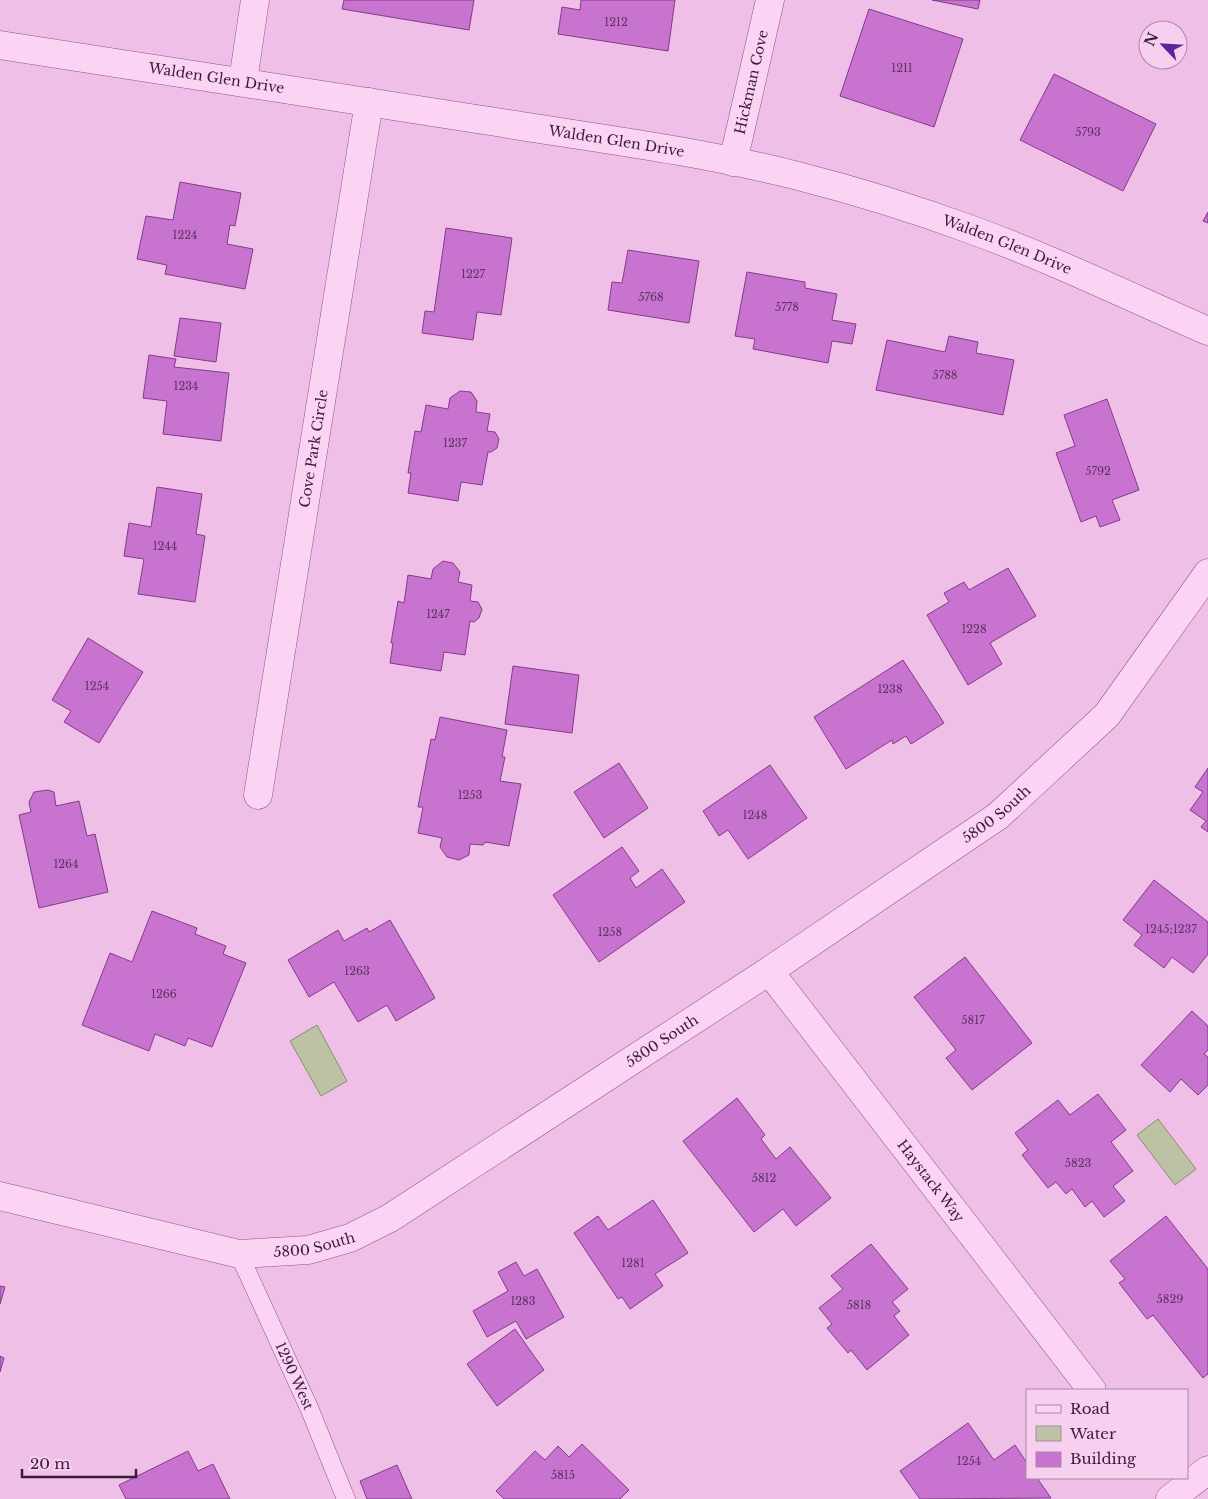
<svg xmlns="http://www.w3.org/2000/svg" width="1208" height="1499" font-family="'Libre Baskerville',serif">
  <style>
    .water { fill: #bcc2a3; stroke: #879069 }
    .building { fill: #c873d0; stroke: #823b8a }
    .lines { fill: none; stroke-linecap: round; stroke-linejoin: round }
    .service-casing { stroke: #8a5789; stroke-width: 19 }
    .minor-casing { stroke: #8a5789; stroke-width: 29 }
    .tertiary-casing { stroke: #8a5789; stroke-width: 29 }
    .service { stroke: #fbd3f3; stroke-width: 18 }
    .minor { stroke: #fbd3f3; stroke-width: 28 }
    .tertiary { stroke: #fbd3f3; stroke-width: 28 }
    .labels { text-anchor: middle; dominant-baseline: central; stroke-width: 4.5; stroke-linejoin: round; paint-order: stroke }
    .number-label { font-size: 11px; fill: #5c325f }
    .street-label { font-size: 14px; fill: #381c39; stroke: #f7cfef }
  </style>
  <rect width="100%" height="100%" fill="#f0bfe7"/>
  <g class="water">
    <path d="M 317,1025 L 347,1081 L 321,1096 L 290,1041 Z"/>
    <path d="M 1158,1119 L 1196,1169 L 1175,1185 L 1137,1135 Z"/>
  </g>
  <g class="building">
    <path d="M 344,0 L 474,0 L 469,30 L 342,9 Z"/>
    <path d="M 581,0 L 675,0 L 668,51 L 558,34 L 562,7 L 580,10 Z"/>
    <path d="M 932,0 L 980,0 L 978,9 Z"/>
    <path d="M 869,9 L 963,39 L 934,127 L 840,96 Z"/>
    <path d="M 1054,74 L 1156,124 L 1123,191 L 1020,140 Z"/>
    <path d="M 180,182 L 241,193 L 235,226 L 230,225 L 227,244 L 253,249 L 245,289 L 165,274 L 167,265 L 137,259 L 146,216 L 173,220 Z"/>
    <path d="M 1208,212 L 1208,223 L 1203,221 Z"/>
    <path d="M 446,228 L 512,238 L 501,315 L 477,312 L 473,340 L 422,333 L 425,311 L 434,312 Z"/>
    <path d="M 628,250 L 699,261 L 689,323 L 608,310 L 612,282 L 622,283 Z"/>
    <path d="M 747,272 L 805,282 L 805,288 L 837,294 L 832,320 L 856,324 L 852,344 L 832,341 L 828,363 L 753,349 L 755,339 L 735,336 Z"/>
    <path d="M 180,318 L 221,323 L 216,362 L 174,356 Z"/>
    <path d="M 949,336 L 978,342 L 976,353 L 1014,360 L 1003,415 L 876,390 L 887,340 L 945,352 Z"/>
    <path d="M 149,355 L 176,359 L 174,367 L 229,373 L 221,441 L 163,434 L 167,401 L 143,398 Z"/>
    <path d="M 460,391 L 471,392 L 477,401 L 476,412 L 490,414 L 487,431 L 495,432 L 499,439 L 497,448 L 491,452 L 488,452 L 482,485 L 461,482 L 458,501 L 408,493 L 411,473 L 408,473 L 415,431 L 421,432 L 426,405 L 448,409 L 450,398 Z"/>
    <path d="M 1107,399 L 1139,490 L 1112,500 L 1120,520 L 1100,527 L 1096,516 L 1081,522 L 1056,453 L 1075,446 L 1064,415 Z"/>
    <path d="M 157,487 L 202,494 L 196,534 L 205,536 L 195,602 L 138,594 L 144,559 L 124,556 L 129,523 L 151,527 Z"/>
    <path d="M 443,561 L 453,563 L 460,572 L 458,582 L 472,585 L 470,601 L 478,602 L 482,609 L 479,618 L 474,622 L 470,621 L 465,655 L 444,652 L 441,671 L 390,663 L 393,643 L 391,643 L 398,601 L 404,603 L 408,575 L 431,579 L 433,569 Z"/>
    <path d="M 1008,568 L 1036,616 L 990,643 L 1002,664 L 968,685 L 927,615 L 949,602 L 944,593 L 964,582 L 969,590 Z"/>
    <path d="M 88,638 L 143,672 L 99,743 L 64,722 L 71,711 L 52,700 Z"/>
    <path d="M 903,660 L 944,723 L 911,744 L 906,736 L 893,744 L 892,740 L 846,769 L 814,717 Z"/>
    <path d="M 513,666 L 579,675 L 572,733 L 505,724 Z"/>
    <path d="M 440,717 L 507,730 L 502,757 L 505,757 L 500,781 L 521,784 L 509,846 L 485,842 L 483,845 L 470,844 L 469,855 L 459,860 L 447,857 L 440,847 L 442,838 L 418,833 L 423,807 L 418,807 L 431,739 L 435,740 Z"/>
    <path d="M 619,763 L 648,808 L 604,838 L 574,792 Z"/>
    <path d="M 770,765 L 807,818 L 748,859 L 728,830 L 719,836 L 703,811 Z"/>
    <path d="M 1208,768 L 1208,832 L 1201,827 L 1206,821 L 1190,810 L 1203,792 L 1195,787 Z"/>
    <path d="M 48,790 L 54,792 L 56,806 L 79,801 L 87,836 L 95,834 L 108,892 L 39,908 L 19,815 L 31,812 L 29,802 L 34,792 Z"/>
    <path d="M 622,847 L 639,871 L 630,878 L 636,888 L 662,869 L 685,902 L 599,962 L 553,895 Z"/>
    <path d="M 1154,880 L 1208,922 L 1208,954 L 1193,973 L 1172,957 L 1164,968 L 1134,945 L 1142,935 L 1123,920 Z"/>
    <path d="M 152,911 L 197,928 L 195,934 L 226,946 L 223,954 L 246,963 L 212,1047 L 188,1038 L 185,1046 L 155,1034 L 149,1051 L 82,1025 L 110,953 L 132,962 Z"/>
    <path d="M 390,920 L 435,998 L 396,1021 L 387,1005 L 358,1022 L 334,982 L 309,997 L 288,960 L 338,930 L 344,941 L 367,928 L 369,932 Z"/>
    <path d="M 965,957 L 1032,1043 L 972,1090 L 946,1058 L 956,1050 L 914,997 Z"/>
    <path d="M 1192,1011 L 1208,1026 L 1208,1050 L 1204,1054 L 1208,1057 L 1208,1085 L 1198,1095 L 1181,1079 L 1170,1092 L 1141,1065 Z"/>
    <path d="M 1098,1094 L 1126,1130 L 1111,1142 L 1133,1171 L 1113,1186 L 1125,1201 L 1104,1217 L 1092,1201 L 1085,1207 L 1072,1189 L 1066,1194 L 1056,1182 L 1048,1188 L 1022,1155 L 1028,1150 L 1015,1133 L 1058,1100 L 1070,1115 Z"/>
    <path d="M 737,1098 L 765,1135 L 761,1139 L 776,1159 L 790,1147 L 831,1198 L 796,1226 L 783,1209 L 754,1232 L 683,1141 Z"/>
    <path d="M 653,1200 L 688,1253 L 655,1274 L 663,1286 L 630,1309 L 622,1297 L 618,1299 L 574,1233 L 598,1216 L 608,1230 Z"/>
    <path d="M 1166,1216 L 1208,1269 L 1208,1374 L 1203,1378 L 1153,1315 L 1147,1319 L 1119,1283 L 1125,1279 L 1110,1261 Z"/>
    <path d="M 871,1244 L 908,1289 L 892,1302 L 900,1311 L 894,1316 L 909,1335 L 867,1370 L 851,1350 L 848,1353 L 827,1328 L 832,1324 L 819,1308 L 843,1289 L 831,1276 Z"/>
    <path d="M 516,1262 L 524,1276 L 537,1269 L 564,1317 L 526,1339 L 516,1321 L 487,1337 L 473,1311 L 508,1291 L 498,1272 Z"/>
    <path d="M 0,1286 L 5,1287 L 0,1304 Z"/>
    <path d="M 515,1329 L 544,1370 L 497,1406 L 467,1364 Z"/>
    <path d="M 0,1356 L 4,1358 L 0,1372 Z"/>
    <path d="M 968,1423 L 994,1460 L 1015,1445 L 1027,1463 L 1027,1478 L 1037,1478 L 1051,1498 L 920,1499 L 900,1471 Z"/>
    <path d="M 582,1444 L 629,1490 L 620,1499 L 504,1499 L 496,1491 L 535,1451 L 545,1460 L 558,1446 L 569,1457 Z"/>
    <path d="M 188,1451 L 198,1471 L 213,1464 L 230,1499 L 126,1499 L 119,1485 Z"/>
    <path d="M 397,1465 L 412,1499 L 367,1499 L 360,1481 Z"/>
  </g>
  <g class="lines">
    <g class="service-casing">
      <g id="service">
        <path id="s1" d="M 239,1254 L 310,1410 L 346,1499"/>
      </g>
    </g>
    <g class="minor-casing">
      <g id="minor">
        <path id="s2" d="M 0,45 C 161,69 322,94 483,120 C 588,137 695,150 798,176 C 857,191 915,209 972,230 C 1052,259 1130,297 1208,331"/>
        <path d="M 243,81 L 255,0"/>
        <path id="s3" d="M 733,162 L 770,0"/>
        <path id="s4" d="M 258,795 L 369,102"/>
        <path id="s5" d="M 769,971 L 1092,1390"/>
        <path d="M 1170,1499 L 1208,1470"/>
      </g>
    </g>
    <g class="tertiary-casing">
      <g id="tertiary">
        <path id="s6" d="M 0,1196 L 239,1254 L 308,1250 L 350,1238 L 390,1218 L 769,971 L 998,816 L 1107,715 L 1208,573"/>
      </g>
    </g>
    <use href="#service" class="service"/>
    <use href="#minor" class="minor"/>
    <use href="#tertiary" class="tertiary"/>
  </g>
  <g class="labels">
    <g class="number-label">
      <text x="616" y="22">1212</text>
      <text x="902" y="68">1211</text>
      <text x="1088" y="132">5793</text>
      <text x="185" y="235">1224</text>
      <text x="473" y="274">1227</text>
      <text x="651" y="297">5768</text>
      <text x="787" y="307">5778</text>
      <text x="945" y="375">5788</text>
      <text x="186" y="386">1234</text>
      <text x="455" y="443">1237</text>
      <text x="1098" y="471">5792</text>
      <text x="165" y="546">1244</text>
      <text x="438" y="614">1247</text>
      <text x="974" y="629">1228</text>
      <text x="97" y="686">1254</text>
      <text x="890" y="689">1238</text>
      <text x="470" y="795">1253</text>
      <text x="755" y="815">1248</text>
      <text x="66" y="864">1264</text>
      <text x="1171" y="929">1245;1237</text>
      <text x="610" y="932">1258</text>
      <text x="357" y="971">1263</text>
      <text x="164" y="994">1266</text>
      <text x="973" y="1020">5817</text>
      <text x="1078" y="1163">5823</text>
      <text x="764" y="1178">5812</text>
      <text x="633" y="1263">1281</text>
      <text x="1170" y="1299">5829</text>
      <text x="523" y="1301">1283</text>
      <text x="859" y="1305">5818</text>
      <text x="969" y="1461">1254</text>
      <text x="563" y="1475">5815</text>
    </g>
    <g class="street-label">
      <text stroke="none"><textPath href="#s2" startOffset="219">Walden Glen Drive</textPath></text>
      <text stroke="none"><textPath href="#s3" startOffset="82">Hickman Cove</textPath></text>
      <text stroke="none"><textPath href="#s2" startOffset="624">Walden Glen Drive</textPath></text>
      <text stroke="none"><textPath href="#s2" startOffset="1029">Walden Glen Drive</textPath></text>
      <text stroke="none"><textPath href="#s4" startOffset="351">Cove Park Circle</textPath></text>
      <text stroke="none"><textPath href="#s6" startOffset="1132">5800 South</textPath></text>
      <text stroke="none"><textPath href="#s6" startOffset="728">5800 South</textPath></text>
      <text stroke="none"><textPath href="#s5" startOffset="265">Haystack Way</textPath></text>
      <text stroke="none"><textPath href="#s6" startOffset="322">5800 South</textPath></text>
      <text stroke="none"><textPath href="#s1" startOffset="134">1290 West</textPath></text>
    </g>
  </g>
  <rect x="1026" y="1389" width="162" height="90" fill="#f7cfef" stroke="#ab87a6"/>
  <rect x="1036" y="1405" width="25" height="8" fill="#fbd3f3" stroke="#ab87a6"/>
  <text x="1070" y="1414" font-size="15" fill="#381c39">Road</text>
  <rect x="1036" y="1426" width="25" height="15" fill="#bcc2a3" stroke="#ab87a6"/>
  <text x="1070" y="1439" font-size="15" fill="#381c39">Water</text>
  <rect x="1036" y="1452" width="25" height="15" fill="#c873d0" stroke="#ab87a6"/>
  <text x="1070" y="1464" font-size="15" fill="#381c39">Building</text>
  <g transform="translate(1163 45) rotate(295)"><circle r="24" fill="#f7cfef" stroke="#ab87a6"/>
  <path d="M0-4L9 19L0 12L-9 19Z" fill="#5e239c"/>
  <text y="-8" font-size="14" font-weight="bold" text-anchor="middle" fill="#381c39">N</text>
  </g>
  <path d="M22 1469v8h114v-8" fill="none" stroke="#381c39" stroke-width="2.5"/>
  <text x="30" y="1469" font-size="15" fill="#381c39" stroke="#f7cfef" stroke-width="4" paint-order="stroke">20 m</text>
</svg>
